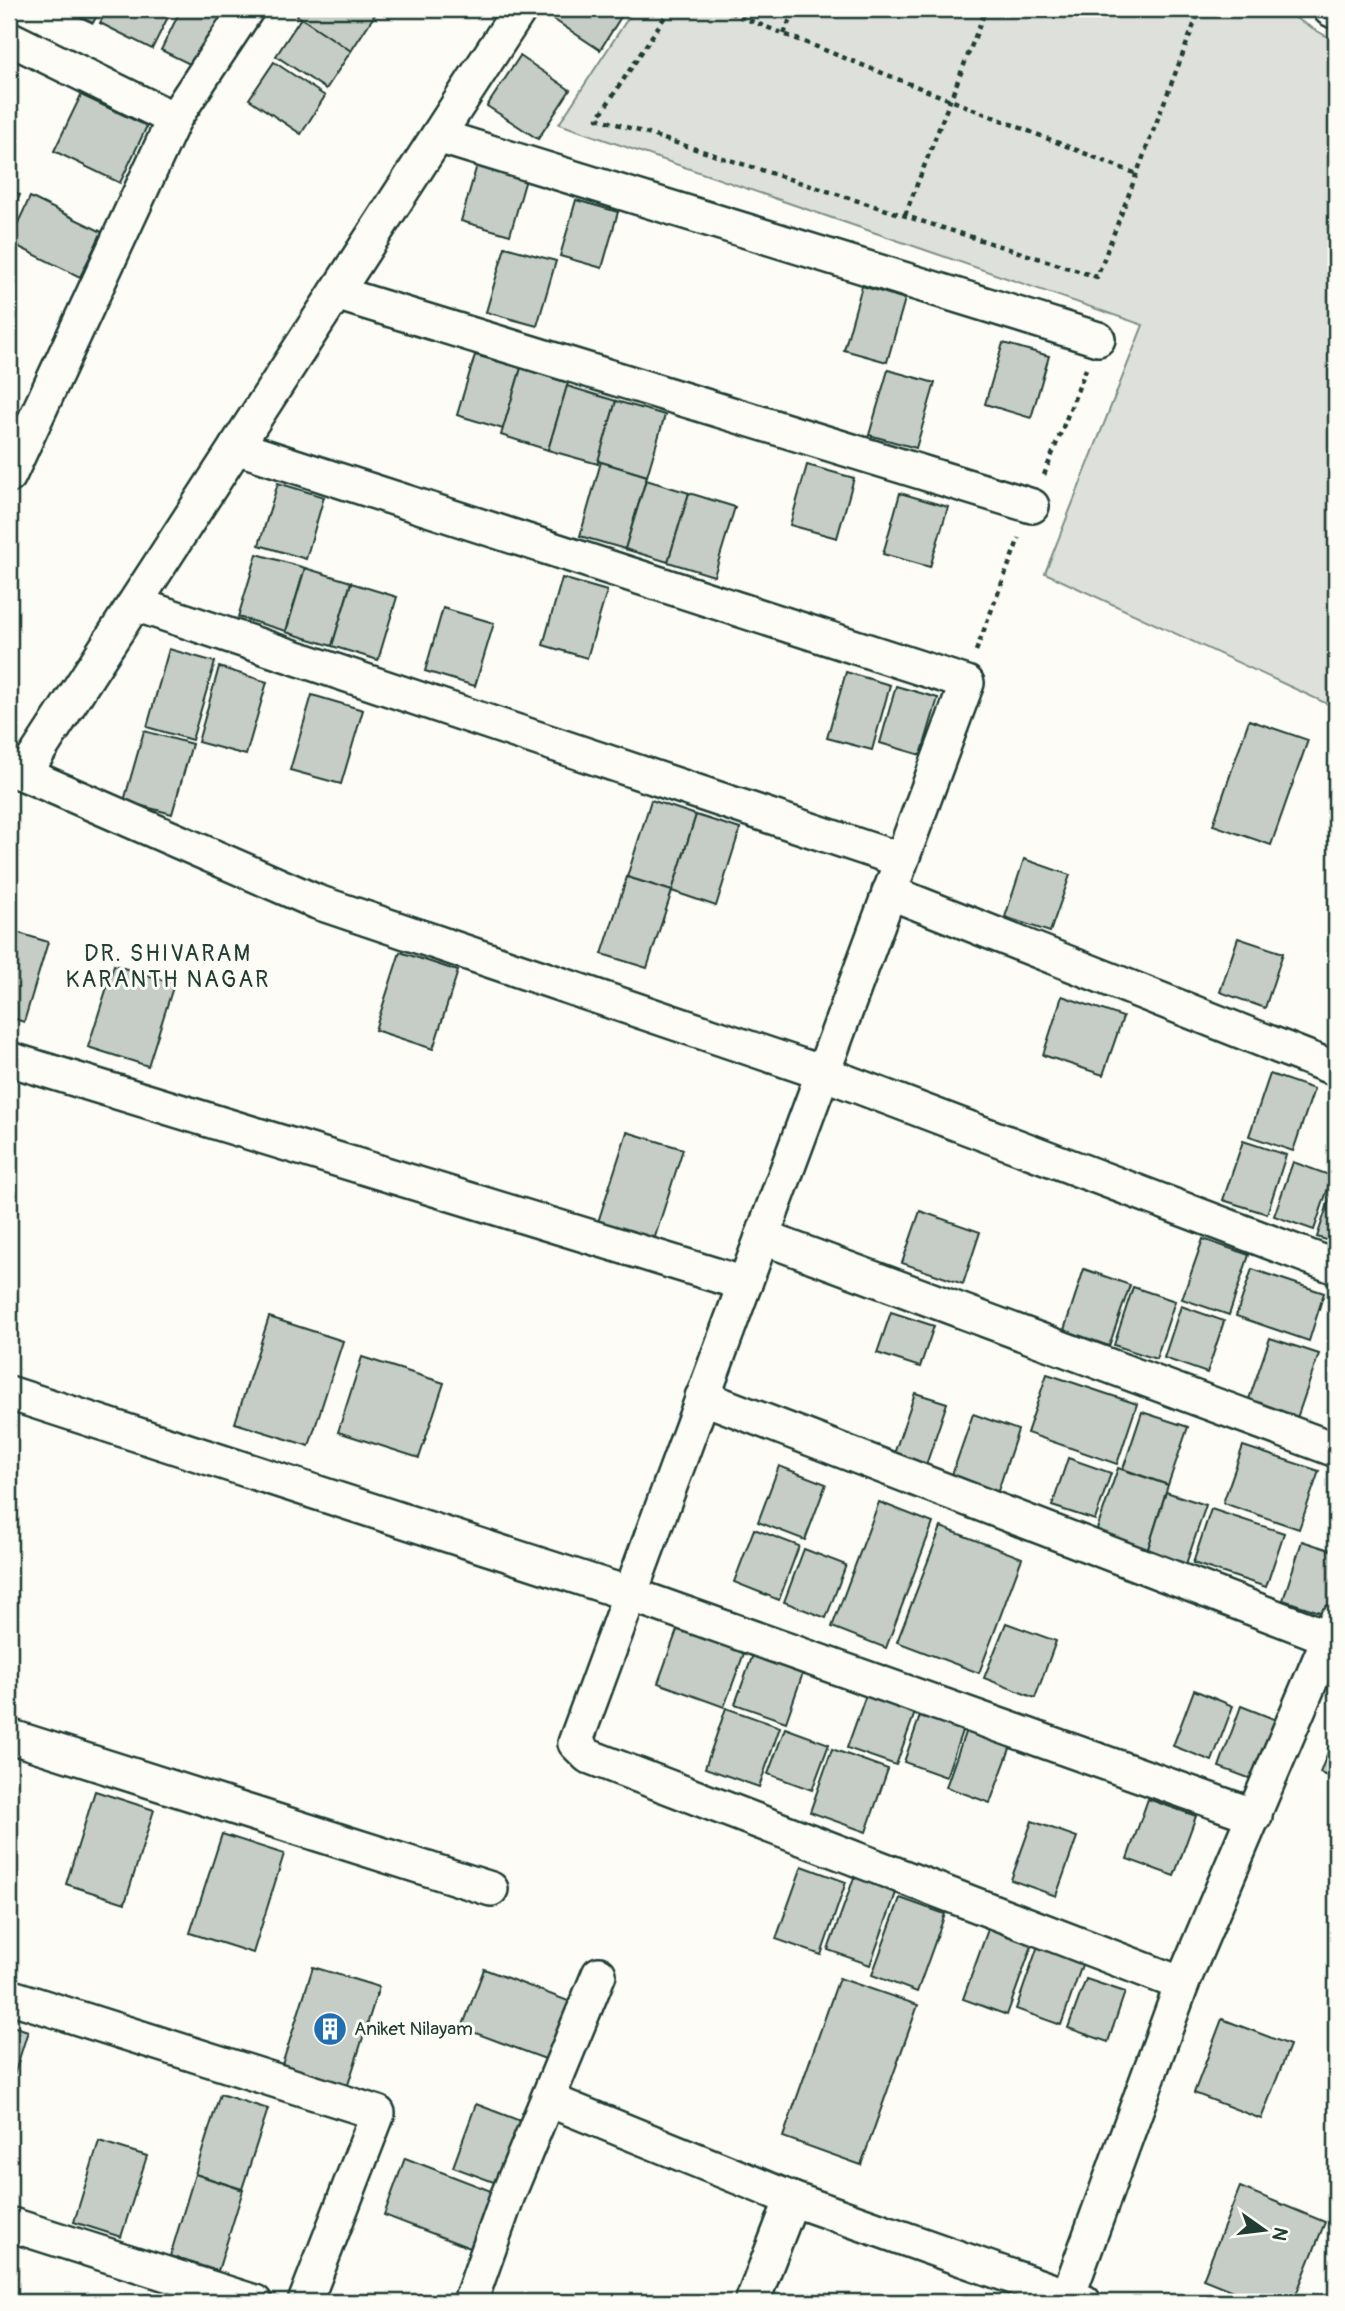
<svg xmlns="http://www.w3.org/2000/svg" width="1345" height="2311" font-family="Pangolin,sans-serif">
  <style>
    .green { fill: #dde0db; stroke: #7e8e88; stroke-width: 2 }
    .building { fill: #c6cdc7; stroke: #1f3d34; stroke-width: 2 }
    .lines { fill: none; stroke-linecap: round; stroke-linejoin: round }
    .minor-casing { stroke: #1f3d34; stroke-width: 38 }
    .path { stroke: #1f3d34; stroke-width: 4.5; stroke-dasharray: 5 5; stroke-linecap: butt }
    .minor { stroke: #fdfcf7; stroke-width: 33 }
    .labels { text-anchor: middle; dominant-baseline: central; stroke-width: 6; stroke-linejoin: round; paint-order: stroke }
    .poi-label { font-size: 19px; fill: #1f3d34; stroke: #fdfcf7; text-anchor: start }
    .quarter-label { font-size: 23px; letter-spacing: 2px; fill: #1f3d34; stroke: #fdfcf7 }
  </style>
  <rect width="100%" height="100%" fill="#fdfcf7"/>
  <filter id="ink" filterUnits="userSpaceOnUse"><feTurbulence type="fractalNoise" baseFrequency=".0143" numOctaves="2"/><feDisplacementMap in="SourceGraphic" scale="14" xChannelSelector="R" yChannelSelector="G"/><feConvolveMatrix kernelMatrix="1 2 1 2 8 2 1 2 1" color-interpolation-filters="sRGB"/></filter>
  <g filter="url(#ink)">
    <path class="green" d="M 634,9 L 1280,9 L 1336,42 L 1336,708 L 1045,573 L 1143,325 L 559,124 Z"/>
    <g class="building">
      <path d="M 63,9 L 100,9 L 93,23 Z"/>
      <path d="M 107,9 L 172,9 L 152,49 L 100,23 Z"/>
      <path d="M 181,9 L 229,9 L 200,69 L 161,50 Z"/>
      <path d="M 301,9 L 369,9 L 376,13 L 351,51 L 297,16 Z"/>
      <path d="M 547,9 L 619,9 L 624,12 L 600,50 L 544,13 Z"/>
      <path d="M 301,18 L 351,51 L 326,89 L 276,56 Z"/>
      <path d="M 520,56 L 570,90 L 538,139 L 487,106 Z"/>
      <path d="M 274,62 L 325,96 L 301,134 L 249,99 Z"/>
      <path d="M 81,95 L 147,126 L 120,183 L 54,151 Z"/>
      <path d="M 477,165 L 526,179 L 510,235 L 461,221 Z"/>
      <path d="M 9,189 L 20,195 L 9,217 Z"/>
      <path d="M 30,197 L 102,232 L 80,277 L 9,242 Z"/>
      <path d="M 576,200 L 618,212 L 602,268 L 560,256 Z"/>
      <path d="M 505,247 L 556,261 L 537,326 L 486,312 Z"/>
      <path d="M 862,286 L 905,299 L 887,362 L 844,350 Z"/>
      <path d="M 1003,343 L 1049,356 L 1031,418 L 985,404 Z"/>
      <path d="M 475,355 L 521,368 L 503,429 L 457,415 Z"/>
      <path d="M 521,368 L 568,383 L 548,450 L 501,435 Z"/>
      <path d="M 888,370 L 935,383 L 916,448 L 869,435 Z"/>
      <path d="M 567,386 L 616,401 L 598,464 L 548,450 Z"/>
      <path d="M 616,401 L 665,415 L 647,476 L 598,461 Z"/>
      <path d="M 601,462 L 647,476 L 625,549 L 580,536 Z"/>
      <path d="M 807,465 L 854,478 L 837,538 L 790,525 Z"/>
      <path d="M 646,480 L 689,493 L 668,562 L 625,549 Z"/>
      <path d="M 278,483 L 324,497 L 306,559 L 259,545 Z"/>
      <path d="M 689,493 L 735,507 L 714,576 L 668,562 Z"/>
      <path d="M 900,493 L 948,507 L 930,567 L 883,554 Z"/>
      <path d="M 257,554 L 305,568 L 286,631 L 238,617 Z"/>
      <path d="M 305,568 L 351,582 L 332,646 L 286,632 Z"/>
      <path d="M 562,578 L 607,591 L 587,658 L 543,645 Z"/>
      <path d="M 351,583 L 397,597 L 378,660 L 332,646 Z"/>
      <path d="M 443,608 L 494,623 L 475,686 L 425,671 Z"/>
      <path d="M 169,649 L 215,662 L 192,740 L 147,727 Z"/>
      <path d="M 219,667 L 267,682 L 246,755 L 198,742 Z"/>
      <path d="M 846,672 L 890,685 L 872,750 L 827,738 Z"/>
      <path d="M 896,686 L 938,698 L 921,755 L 880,743 Z"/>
      <path d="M 312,695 L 363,710 L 341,784 L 290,770 Z"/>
      <path d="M 1249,720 L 1308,740 L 1271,845 L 1213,825 Z"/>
      <path d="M 144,731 L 192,744 L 172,814 L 124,801 Z"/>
      <path d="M 651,800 L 696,815 L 672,891 L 627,877 Z"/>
      <path d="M 696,815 L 740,829 L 716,906 L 672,891 Z"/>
      <path d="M 1024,859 L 1070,875 L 1050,932 L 1005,917 Z"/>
      <path d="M 627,877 L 672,891 L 647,968 L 602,954 Z"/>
      <path d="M 9,930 L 48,942 L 24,1022 L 9,1017 Z"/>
      <path d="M 1238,938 L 1283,953 L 1265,1008 L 1220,992 Z"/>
      <path d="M 400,952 L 458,971 L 433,1049 L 375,1030 Z"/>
      <path d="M 114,965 L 174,984 L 148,1066 L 88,1047 Z"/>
      <path d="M 1062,996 L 1123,1017 L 1103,1075 L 1043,1055 Z"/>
      <path d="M 1270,1074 L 1314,1089 L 1293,1151 L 1249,1136 Z"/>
      <path d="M 627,1132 L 683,1149 L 654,1240 L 598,1222 Z"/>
      <path d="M 1243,1141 L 1286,1155 L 1267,1214 L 1223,1200 Z"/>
      <path d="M 1293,1162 L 1332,1176 L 1314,1230 L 1274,1216 Z"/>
      <path d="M 1336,1179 L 1336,1243 L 1317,1237 Z"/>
      <path d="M 920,1211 L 980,1232 L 963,1284 L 902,1263 Z"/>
      <path d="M 1203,1239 L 1249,1255 L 1229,1315 L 1182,1299 Z"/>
      <path d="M 1084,1269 L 1130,1285 L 1109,1346 L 1064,1330 Z"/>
      <path d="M 1252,1269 L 1324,1293 L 1309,1341 L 1236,1316 Z"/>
      <path d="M 1133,1287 L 1175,1301 L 1156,1359 L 1114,1345 Z"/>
      <path d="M 1181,1306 L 1224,1321 L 1207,1373 L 1164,1358 Z"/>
      <path d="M 891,1312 L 934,1326 L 920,1367 L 877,1353 Z"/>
      <path d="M 269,1317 L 343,1341 L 309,1446 L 235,1423 Z"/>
      <path d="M 1270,1338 L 1319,1354 L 1297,1418 L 1248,1402 Z"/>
      <path d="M 362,1357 L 444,1383 L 419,1458 L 338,1432 Z"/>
      <path d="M 1047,1374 L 1137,1404 L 1117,1464 L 1027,1433 Z"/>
      <path d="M 915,1393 L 947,1403 L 925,1468 L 893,1457 Z"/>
      <path d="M 1142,1412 L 1188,1427 L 1168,1485 L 1123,1469 Z"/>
      <path d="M 973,1414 L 1018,1430 L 997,1494 L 951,1478 Z"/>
      <path d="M 1243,1446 L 1319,1471 L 1299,1529 L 1223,1503 Z"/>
      <path d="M 1068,1458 L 1111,1473 L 1095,1520 L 1052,1506 Z"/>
      <path d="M 779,1466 L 826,1484 L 805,1540 L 758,1522 Z"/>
      <path d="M 1118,1468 L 1168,1485 L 1147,1552 L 1095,1535 Z"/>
      <path d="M 1166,1492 L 1206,1505 L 1186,1564 L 1147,1552 Z"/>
      <path d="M 879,1502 L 933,1523 L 886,1648 L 832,1627 Z"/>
      <path d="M 1211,1509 L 1284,1533 L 1266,1587 L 1193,1563 Z"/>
      <path d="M 941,1527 L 1022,1558 L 979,1673 L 897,1642 Z"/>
      <path d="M 754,1529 L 799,1546 L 779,1600 L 734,1582 Z"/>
      <path d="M 1302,1541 L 1336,1552 L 1336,1593 L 1329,1615 L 1283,1600 Z"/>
      <path d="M 804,1549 L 846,1565 L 826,1618 L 784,1602 Z"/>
      <path d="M 680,1622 L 747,1645 L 724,1707 L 658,1683 Z"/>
      <path d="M 1006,1623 L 1056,1641 L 1035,1698 L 984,1678 Z"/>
      <path d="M 755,1649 L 805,1667 L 786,1722 L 735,1704 Z"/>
      <path d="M 868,1689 L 917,1707 L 896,1765 L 847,1748 Z"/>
      <path d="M 1194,1690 L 1233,1706 L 1212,1761 L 1173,1746 Z"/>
      <path d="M 1241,1706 L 1284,1723 L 1262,1783 L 1219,1767 Z"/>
      <path d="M 726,1708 L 780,1727 L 759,1787 L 705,1768 Z"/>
      <path d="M 921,1713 L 963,1728 L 946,1777 L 904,1762 Z"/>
      <path d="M 967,1727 L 1012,1743 L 990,1803 L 946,1787 Z"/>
      <path d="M 785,1728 L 829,1744 L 812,1790 L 768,1774 Z"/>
      <path d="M 1336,1731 L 1336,1779 L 1320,1773 Z"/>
      <path d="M 832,1749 L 888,1769 L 866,1832 L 810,1812 Z"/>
      <path d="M 95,1791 L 154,1810 L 125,1903 L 66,1884 Z"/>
      <path d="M 1148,1799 L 1196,1816 L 1174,1876 L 1127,1859 Z"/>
      <path d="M 1032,1821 L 1077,1837 L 1056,1896 L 1011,1880 Z"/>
      <path d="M 222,1834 L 284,1854 L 253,1953 L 190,1933 Z"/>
      <path d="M 802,1866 L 846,1882 L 821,1955 L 776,1939 Z"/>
      <path d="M 855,1875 L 897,1890 L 870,1965 L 828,1950 Z"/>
      <path d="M 900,1898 L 945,1914 L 917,1992 L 872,1975 Z"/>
      <path d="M 991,1921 L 1035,1937 L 1007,2015 L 963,1999 Z"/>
      <path d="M 1040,1940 L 1085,1956 L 1061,2025 L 1016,2009 Z"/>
      <path d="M 313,1967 L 379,1987 L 346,2091 L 280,2071 Z"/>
      <path d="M 484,1969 L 571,2002 L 548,2060 L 462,2028 Z"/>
      <path d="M 839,1978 L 918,2005 L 861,2165 L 783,2137 Z"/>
      <path d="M 1086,1979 L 1125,1992 L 1108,2042 L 1068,2028 Z"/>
      <path d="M 1222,2019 L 1290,2045 L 1261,2119 L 1194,2093 Z"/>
      <path d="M 9,2025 L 28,2031 L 9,2091 Z"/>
      <path d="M 220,2094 L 268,2109 L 242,2189 L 195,2174 Z"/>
      <path d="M 476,2104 L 523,2122 L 499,2184 L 453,2167 Z"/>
      <path d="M 99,2141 L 147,2156 L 121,2237 L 74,2222 Z"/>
      <path d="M 405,2158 L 491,2191 L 470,2248 L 384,2215 Z"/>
      <path d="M 195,2174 L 243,2190 L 218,2271 L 170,2256 Z"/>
      <path d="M 1240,2187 L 1325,2222 L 1293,2302 L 1260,2302 L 1203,2279 Z"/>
    </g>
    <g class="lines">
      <g class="minor-casing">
        <g id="minor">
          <path d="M 1330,9 L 1336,12"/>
          <path d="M 9,38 L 174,119 L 247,9"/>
          <path d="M 438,136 L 1098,339"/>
          <path d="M 336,293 L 1032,506"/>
          <path d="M 236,447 L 967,683 L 575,1743 L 588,1756 L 1182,1984 L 1068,2296"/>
          <path d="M 9,476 L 174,119"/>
          <path d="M 135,604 L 901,860"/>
          <path d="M 9,769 L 24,774 L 520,9"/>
          <path d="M 24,774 L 317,902 L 823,1073 L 1336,1267"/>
          <path d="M 889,892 L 1336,1069"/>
          <path d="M 9,1059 L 745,1284"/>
          <path d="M 762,1237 L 1336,1450"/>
          <path d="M 9,1393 L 630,1594 L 1255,1816"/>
          <path d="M 702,1397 L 1330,1638"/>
          <path d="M 9,1736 L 491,1889"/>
          <path d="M 1182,1984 L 1336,1621"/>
          <path d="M 9,1996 L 378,2113 L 305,2302"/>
          <path d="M 549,2100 L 792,2199 L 1084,2302"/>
          <path d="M 9,2224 L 255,2302"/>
          <path d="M 470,2302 L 508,2195 L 599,1974"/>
          <path d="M 752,2302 L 792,2199"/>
        </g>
      </g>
      <g class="path">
        <path d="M 670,9 L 598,118 L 1097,277 L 1200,9"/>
        <path d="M 721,9 L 1137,174"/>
        <path d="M 784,34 L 794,9"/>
        <path d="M 905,215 L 986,9"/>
        <path d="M 1044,475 L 1086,369"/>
        <path d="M 976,651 L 1019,538"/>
      </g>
      <use href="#minor" class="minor"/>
    </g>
  </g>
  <defs>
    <g id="building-disc" transform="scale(1.75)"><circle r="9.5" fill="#1f6fb2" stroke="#fdfcf7"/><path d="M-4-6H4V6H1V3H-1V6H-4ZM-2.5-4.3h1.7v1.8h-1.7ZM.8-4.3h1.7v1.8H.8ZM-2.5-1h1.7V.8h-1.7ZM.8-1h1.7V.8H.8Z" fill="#fff"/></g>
  </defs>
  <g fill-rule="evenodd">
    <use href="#building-disc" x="330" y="2029"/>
  </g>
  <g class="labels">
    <g class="poi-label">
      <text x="354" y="2029">Aniket Nilayam</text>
    </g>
    <g class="quarter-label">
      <text x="168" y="953">DR. SHIVARAM<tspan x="168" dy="26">KARANTH NAGAR</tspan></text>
    </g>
  </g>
  <rect width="1345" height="2311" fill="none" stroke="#fdfcf7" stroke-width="35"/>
  <rect x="18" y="18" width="1310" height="2276" fill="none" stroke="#1f3d34" stroke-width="2.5" filter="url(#ink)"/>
  <g transform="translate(1264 2230) rotate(104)" stroke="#fdfcf7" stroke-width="5" paint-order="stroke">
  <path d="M0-5L12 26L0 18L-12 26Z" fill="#1f3d34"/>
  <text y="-10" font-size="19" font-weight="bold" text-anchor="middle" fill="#1f3d34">N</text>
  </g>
</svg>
